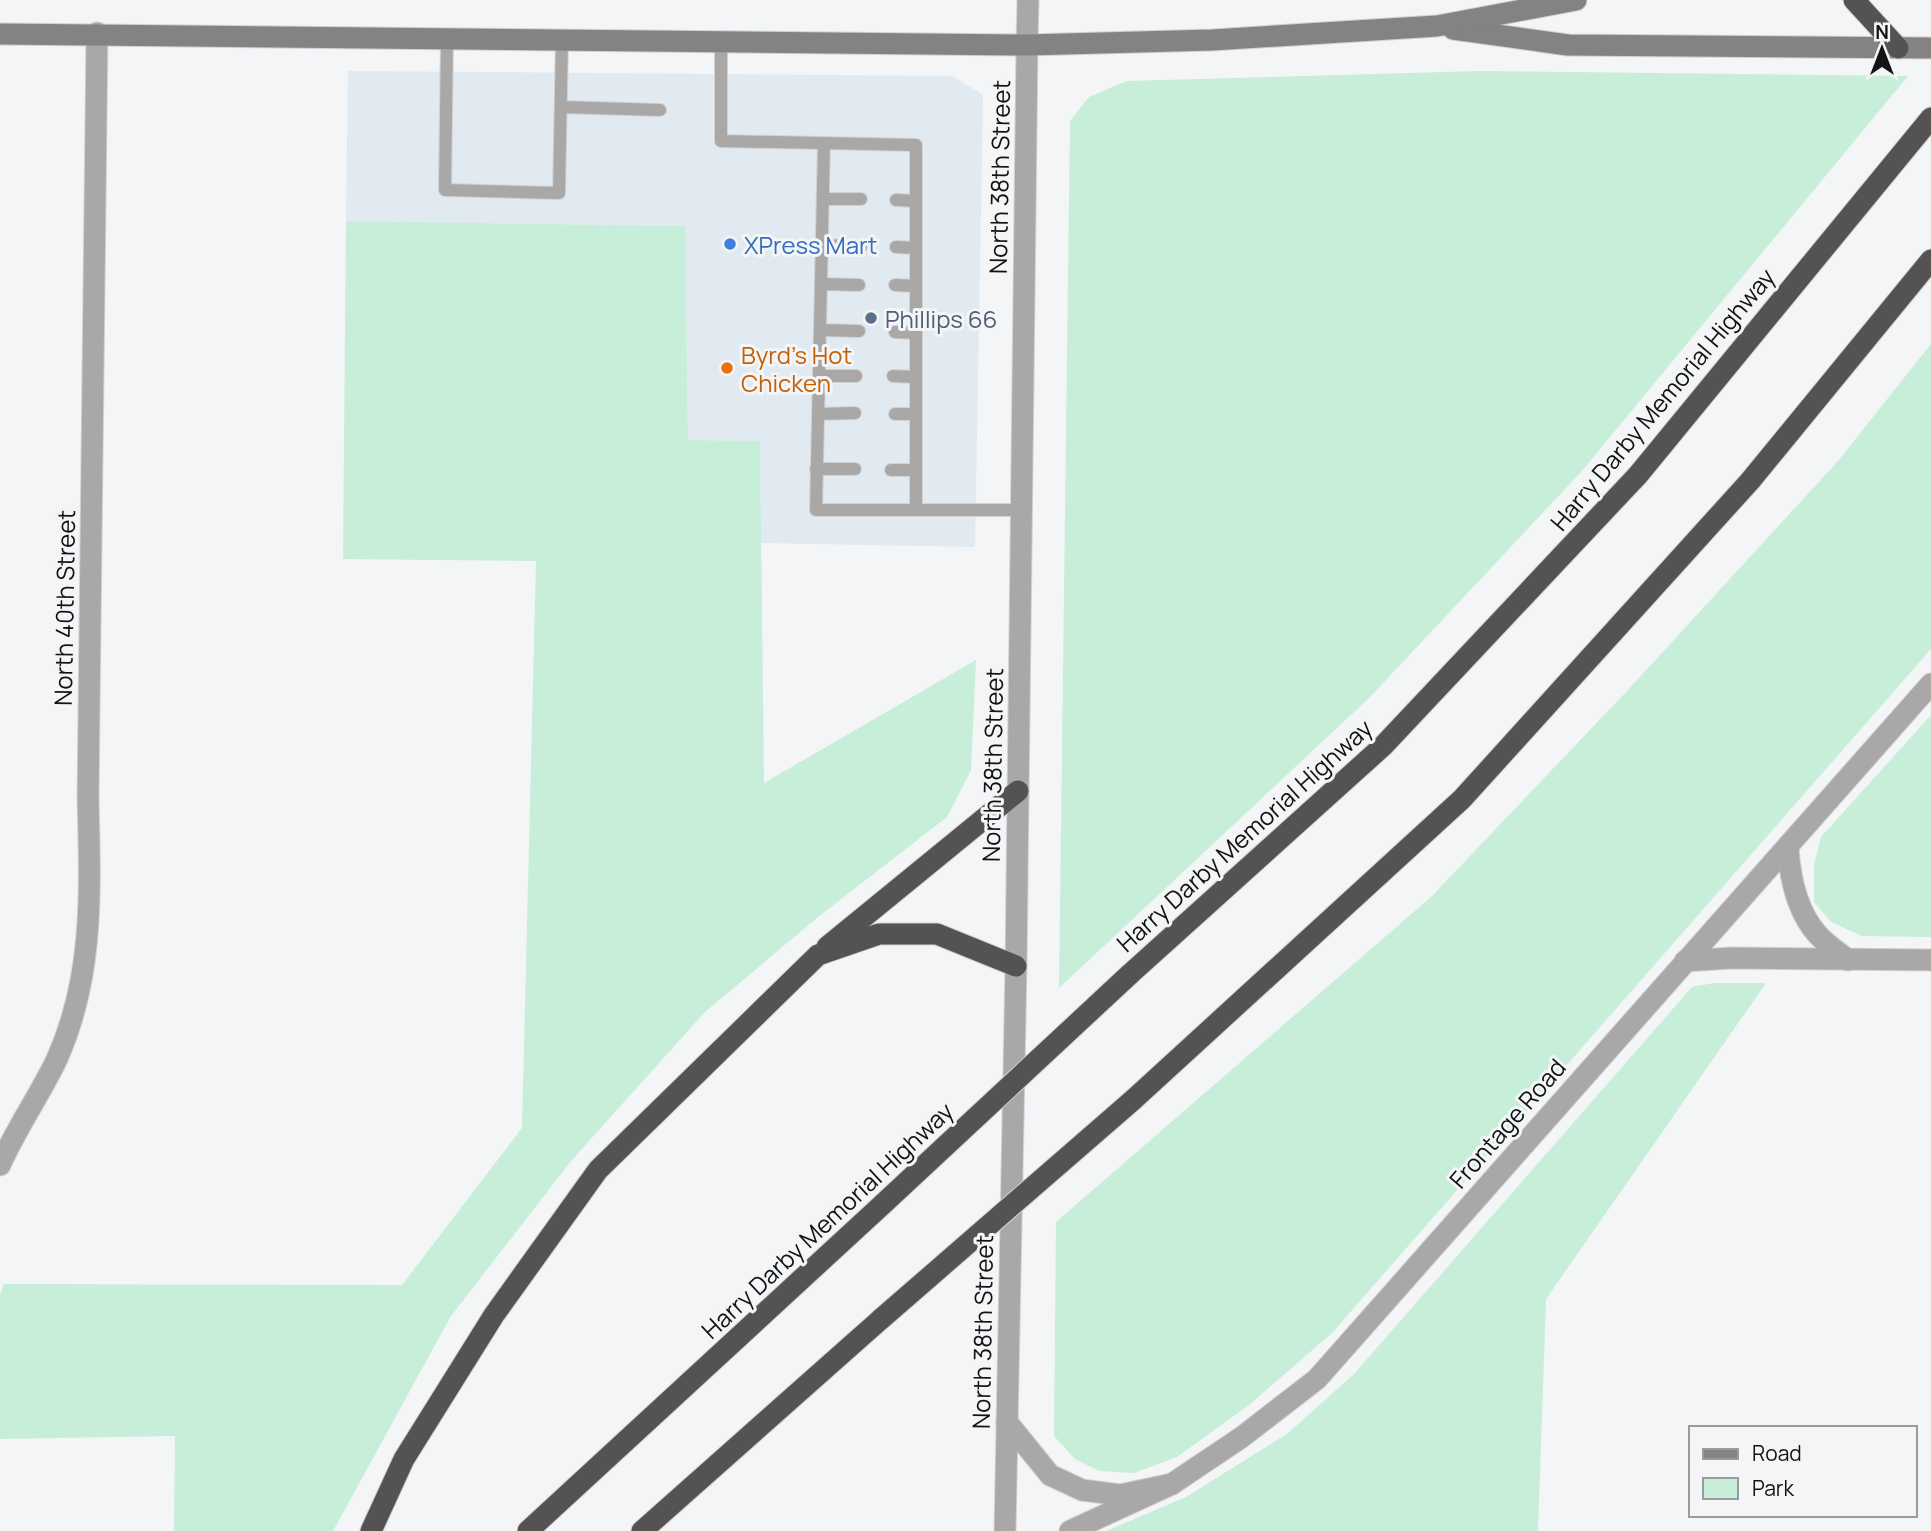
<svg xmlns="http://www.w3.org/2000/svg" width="1931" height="1531" font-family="Manrope,sans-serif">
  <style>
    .built { fill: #e1e9f1 }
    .green { fill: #c6eed9 }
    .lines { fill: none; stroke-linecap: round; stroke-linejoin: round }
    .service-casing { stroke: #cfd1d3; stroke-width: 14 }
    .minor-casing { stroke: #cfd1d3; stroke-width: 23 }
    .tertiary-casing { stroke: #cfd1d3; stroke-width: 23 }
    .secondary-casing { stroke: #cfd1d3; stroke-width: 23 }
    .motorway-casing { stroke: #cfd1d3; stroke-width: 23 }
    .service { stroke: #a9a8a7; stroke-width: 12 }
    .minor { stroke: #a9a8a7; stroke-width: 21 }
    .tertiary { stroke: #a9a8a7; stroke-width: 21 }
    .secondary { stroke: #858382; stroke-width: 21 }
    .motorway { stroke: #555352; stroke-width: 21 }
    .motorway-bridge-casing { stroke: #cfd1d3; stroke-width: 23; stroke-linecap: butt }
    .motorway-bridge { stroke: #555352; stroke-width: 21 }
    .shop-dot { fill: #3f7fe0; stroke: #f3f5f7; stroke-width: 2.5 }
    .service-dot { fill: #5c6f8a; stroke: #f3f5f7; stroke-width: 2.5 }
    .food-dot { fill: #e8710a; stroke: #f3f5f7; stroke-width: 2.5 }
    .labels { text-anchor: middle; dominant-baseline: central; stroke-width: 6; stroke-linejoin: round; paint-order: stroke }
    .street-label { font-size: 24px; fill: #121314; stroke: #f3f5f7 }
    .shop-label { font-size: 24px; fill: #366cbe; stroke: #f3f5f7; text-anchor: start }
    .service-label { font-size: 24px; fill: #4e5e75; stroke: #f3f5f7; text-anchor: start }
    .food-label { font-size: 24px; fill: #c56008; stroke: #f3f5f7; text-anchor: start }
  </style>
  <rect width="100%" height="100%" fill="#f3f5f7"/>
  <path class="built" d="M 348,71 L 952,76 L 983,95 L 975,547 L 761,543 L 760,441 L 688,440 L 685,226 L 346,221 Z"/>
  <g class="green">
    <path d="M 1480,71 L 1908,76 L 1581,472 L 1370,697 L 1059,988 L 1070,121 L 1089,97 L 1127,81 Z"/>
    <path d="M 346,221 L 685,226 L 688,440 L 760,441 L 764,783 L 976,660 L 971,770 L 947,817 L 818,917 L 705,1012 L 571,1161 L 451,1316 L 333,1531 L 174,1531 L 175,1436 L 0,1439 L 0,1295 L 4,1284 L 402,1285 L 522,1128 L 536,561 L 343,559 Z"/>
    <path d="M 1931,344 L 1931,649 L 1332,1333 L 1249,1405 L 1177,1457 L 1134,1473 L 1099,1471 L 1075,1459 L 1054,1436 L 1056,1222 L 1431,897 L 1628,690 L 1838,461 Z"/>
    <path d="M 1931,715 L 1931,937 L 1862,936 L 1831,922 L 1814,902 L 1814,865 L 1821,837 Z"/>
    <path d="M 1714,983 L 1766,983 L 1546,1299 L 1538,1531 L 1106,1531 L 1186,1497 L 1287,1434 L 1354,1374 L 1692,987 Z"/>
  </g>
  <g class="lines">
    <g class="service-casing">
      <g id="service">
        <path d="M 447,38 L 445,190 L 559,193 L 562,39"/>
        <path d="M 721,42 L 721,141 L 916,145 L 916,510 L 1021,510"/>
        <path d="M 561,107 L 660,110"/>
        <path d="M 824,143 L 816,510 L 916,510"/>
        <path d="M 823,199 L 861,199"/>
        <path d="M 896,200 L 916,201"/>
        <path d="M 822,245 L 861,247"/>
        <path d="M 896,247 L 916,248"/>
        <path d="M 821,284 L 859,285"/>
        <path d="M 895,285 L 916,286"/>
        <path d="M 820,330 L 859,331"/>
        <path d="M 895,332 L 916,333"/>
        <path d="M 819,376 L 856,376"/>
        <path d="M 893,376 L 916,377"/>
        <path d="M 818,414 L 855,413"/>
        <path d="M 895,414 L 916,414"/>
        <path d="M 816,469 L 855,469"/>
        <path d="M 891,470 L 916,470"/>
      </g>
    </g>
    <g class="minor-casing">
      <g id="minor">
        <path d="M 1027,45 L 1028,0"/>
        <path d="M 1788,848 C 1790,878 1797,912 1818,935 C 1826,944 1838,952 1848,960"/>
        <path d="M 1685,961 L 1731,958 L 1931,960"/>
        <path d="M 0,1165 C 16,1129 39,1096 56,1061 C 95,976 90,887 88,797 L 97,33"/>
        <path d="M 1070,1531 L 1172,1484 L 1242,1437 L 1317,1379 L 1931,684"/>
      </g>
    </g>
    <g class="tertiary-casing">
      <g id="tertiary">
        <path d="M 1007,1422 L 1050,1475 L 1082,1490 L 1120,1495 L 1172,1484"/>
        <path d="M 1005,1531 L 1016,966 L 1027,45"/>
      </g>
    </g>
    <g class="secondary-casing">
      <g id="secondary">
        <path d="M 1453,29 L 1568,45 L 1931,48"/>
        <path d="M 0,34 L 1027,45 L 1212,40 L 1437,26 L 1576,0"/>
      </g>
    </g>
    <g class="motorway-casing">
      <g id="motorway">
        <path d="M 1854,0 L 1898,48"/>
        <path d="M 827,947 L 1018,791"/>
        <path d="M 1129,975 L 1383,746 L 1638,475 L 1931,118"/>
        <path d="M 1133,1100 L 1462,799 L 1750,481 L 1931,260"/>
        <path d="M 371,1531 L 404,1459 L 494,1315 L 598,1170 L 818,955 L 879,934 L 937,934 L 1016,966"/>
        <path d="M 528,1531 L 883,1204"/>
        <path d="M 642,1531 L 881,1319"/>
      </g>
    </g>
    <use href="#service" class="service"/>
    <use href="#minor" class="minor"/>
    <use href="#tertiary" class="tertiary"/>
    <use href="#secondary" class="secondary"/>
    <use href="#motorway" class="motorway"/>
    <g class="motorway-bridge-casing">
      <g id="motorway-bridge">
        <path d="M 883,1204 L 1129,975"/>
        <path d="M 881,1319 L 1133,1100"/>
      </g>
    </g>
    <use href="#motorway-bridge" class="motorway-bridge"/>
  </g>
  <circle class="shop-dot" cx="730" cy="244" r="7"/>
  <circle class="service-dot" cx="871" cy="318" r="7"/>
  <circle class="food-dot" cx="727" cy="368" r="7"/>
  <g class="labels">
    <g class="street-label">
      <text transform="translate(999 177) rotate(-89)">North 38th Street</text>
      <text transform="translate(1662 399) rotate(-50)">Harry Darby Memorial Highway</text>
      <text transform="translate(64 608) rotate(-89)">North 40th Street</text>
      <text transform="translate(992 765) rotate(-89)">North 38th Street</text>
      <text transform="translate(1244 835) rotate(-42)">Harry Darby Memorial Highway</text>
      <text transform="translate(1507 1123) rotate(-49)">Frontage Road</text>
      <text transform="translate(827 1220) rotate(-43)">Harry Darby Memorial Highway</text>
      <text transform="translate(982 1332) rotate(-89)">North 38th Street</text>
    </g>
    <g class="shop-label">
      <text x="744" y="244">XPress Mart</text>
    </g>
    <g class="service-label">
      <text x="885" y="318">Phillips 66</text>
    </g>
    <g class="food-label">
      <text x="741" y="354">Byrd's Hot<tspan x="741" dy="28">Chicken</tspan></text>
    </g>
  </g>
  <rect x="1689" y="1426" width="228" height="91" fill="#f3f5f7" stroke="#999b9c" stroke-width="2"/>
  <rect x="1703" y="1449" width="35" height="10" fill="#858382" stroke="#999b9c" stroke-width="2"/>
  <text x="1752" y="1461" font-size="21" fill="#121314">Road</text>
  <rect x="1703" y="1478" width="35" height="21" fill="#c6eed9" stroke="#999b9c" stroke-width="2"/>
  <text x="1752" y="1496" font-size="21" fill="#121314">Park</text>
  <g transform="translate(1882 49)" stroke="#f3f5f7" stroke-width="5" paint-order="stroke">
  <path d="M0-5L12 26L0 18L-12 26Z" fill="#121314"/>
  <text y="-10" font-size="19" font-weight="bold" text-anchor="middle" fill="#121314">N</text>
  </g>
</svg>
